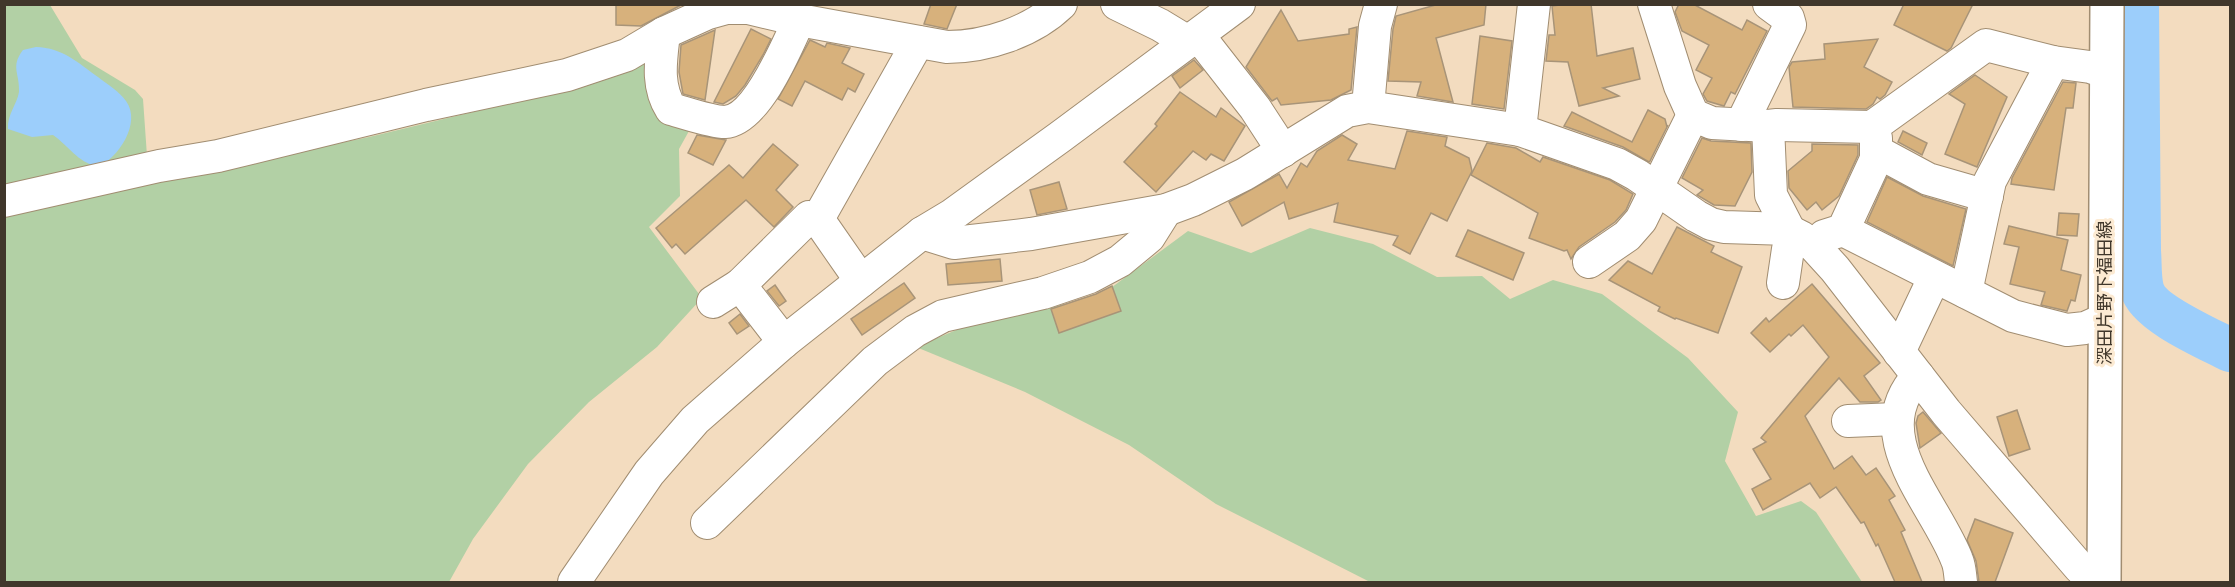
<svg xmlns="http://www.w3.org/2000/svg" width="2235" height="587" font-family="'Fira Sans','Noto Sans JP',sans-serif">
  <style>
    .green { fill: #b2d0a5 }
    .water { fill: #9ccefb }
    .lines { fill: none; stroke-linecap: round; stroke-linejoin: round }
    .river { stroke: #9ccefb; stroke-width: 44 }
    .building { fill: #d7b17c; stroke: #a89478; stroke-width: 1.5 }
    .minor-casing { stroke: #a18d71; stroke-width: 34 }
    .major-casing { stroke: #a18d71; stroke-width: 36 }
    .minor { stroke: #fff; stroke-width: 32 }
    .major { stroke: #fff; stroke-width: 33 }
    .labels { text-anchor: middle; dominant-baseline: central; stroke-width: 6; stroke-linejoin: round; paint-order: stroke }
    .street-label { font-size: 18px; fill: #40372b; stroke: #fcead2 }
  </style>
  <rect width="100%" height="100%" fill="#f3dcbf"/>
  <g class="green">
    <path d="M 4,5 L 50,5 L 82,58 L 135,90 L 143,99 L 147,156 L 230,166 L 369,137 L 584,85 L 645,54 L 651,105 L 662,123 L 689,131 L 679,149 L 680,196 L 649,227 L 702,298 L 657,347 L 589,402 L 528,464 L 473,539 L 449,582 L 5,582 Z"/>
    <path d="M 1310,228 L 1373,244 L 1437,277 L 1482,276 L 1510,299 L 1553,280 L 1602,294 L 1688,358 L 1738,412 L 1725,461 L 1756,516 L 1801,501 L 1816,512 L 1862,582 L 1370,582 L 1216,504 L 1129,445 L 1025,392 L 916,347 L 961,328 L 1100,296 L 1188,231 L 1251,253 Z"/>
  </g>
  <path class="water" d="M 36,47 C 63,48 77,62 98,77 C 107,84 120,92 126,101 C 142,123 118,158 98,167 C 76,161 70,147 53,135 L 32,137 L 8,129 C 7,115 17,104 19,92 C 20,73 10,67 23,50 Z"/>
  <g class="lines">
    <path class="river" d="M 2137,4 L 2139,251 C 2140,263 2139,277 2142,289 C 2148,313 2209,339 2230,350"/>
  </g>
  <g class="building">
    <path d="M 616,4 L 683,4 L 641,26 L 616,25 Z"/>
    <path d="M 931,4 L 957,4 L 947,29 L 924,24 Z"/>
    <path d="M 1439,4 L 1486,4 L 1484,25 L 1436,38 L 1453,102 L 1417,96 L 1421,82 L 1388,81 L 1393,29 L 1396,16 Z"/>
    <path d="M 1568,4 L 1591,4 L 1597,56 L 1633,48 L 1640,79 L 1603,88 L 1619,96 L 1579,106 L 1568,62 L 1546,61 L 1549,35 L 1555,35 L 1552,6 Z"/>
    <path d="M 1679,4 L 1693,4 L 1742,30 L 1747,20 L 1767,31 L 1735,94 L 1731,92 L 1724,106 L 1707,101 L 1703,94 L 1712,78 L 1696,70 L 1709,45 L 1682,31 L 1675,12 Z"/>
    <path d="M 1904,4 L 1973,4 L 1951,48 L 1947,51 L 1894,25 Z"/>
    <path d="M 1281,10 L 1298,41 L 1349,34 L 1349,29 L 1357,27 L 1351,90 L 1331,100 L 1281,105 L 1277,98 L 1272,101 L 1246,67 Z"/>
    <path d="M 751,29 L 771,39 L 763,55 L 745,85 L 736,96 L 723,104 L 714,102 Z"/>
    <path d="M 715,30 L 705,100 L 683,94 L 679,72 L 681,45 Z"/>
    <path d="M 1480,36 L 1512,41 L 1504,109 L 1472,104 Z"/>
    <path d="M 1878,39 L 1864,67 L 1892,82 L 1885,95 L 1880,99 L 1877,97 L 1873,104 L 1866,109 L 1793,107 L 1789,67 L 1792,62 L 1825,59 L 1824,44 Z"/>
    <path d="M 810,40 L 825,47 L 827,43 L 850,48 L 842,63 L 864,74 L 855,92 L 848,88 L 842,100 L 805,81 L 792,106 L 778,99 Z"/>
    <path d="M 1194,60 L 1203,70 L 1180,88 L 1172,76 Z"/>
    <path d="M 1975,75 L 2007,97 L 1977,167 L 1945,154 L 1965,104 L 1949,94 Z"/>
    <path d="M 2063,82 L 2076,83 L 2073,108 L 2066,108 L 2054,190 L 2011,184 L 2012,178 Z"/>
    <path d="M 1180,92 L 1216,117 L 1221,108 L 1245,126 L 1224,161 L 1211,154 L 1206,160 L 1193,151 L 1156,192 L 1124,162 L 1157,126 L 1155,124 Z"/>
    <path d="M 1648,110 L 1665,119 L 1667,127 L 1668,125 L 1650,161 L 1649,162 L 1623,147 L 1564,126 L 1572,112 L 1632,142 Z"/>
    <path d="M 1407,131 L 1447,137 L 1445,146 L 1469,158 L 1472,171 L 1447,221 L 1431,213 L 1410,254 L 1393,245 L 1398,236 L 1334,222 L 1338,203 L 1289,219 L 1284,202 L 1242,226 L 1229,202 L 1279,174 L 1287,188 L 1301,163 L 1307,167 L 1317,151 L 1342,135 L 1357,144 L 1348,160 L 1395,169 Z"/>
    <path d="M 1903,131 L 1927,143 L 1922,155 L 1898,142 Z"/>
    <path d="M 697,135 L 726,140 L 713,165 L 688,153 Z"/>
    <path d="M 1702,138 L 1711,141 L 1751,143 L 1752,172 L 1735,206 L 1714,205 L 1697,195 L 1703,190 L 1682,178 Z"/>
    <path d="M 1487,143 L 1516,148 L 1540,162 L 1543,157 L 1610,180 L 1633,194 L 1626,210 L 1615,222 L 1579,247 L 1571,259 L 1567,250 L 1564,251 L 1529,238 L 1538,213 L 1471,175 Z"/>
    <path d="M 773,144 L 798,165 L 776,190 L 793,207 L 774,227 L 746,200 L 685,254 L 676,244 L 672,248 L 656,228 L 729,165 L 743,178 Z"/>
    <path d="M 1812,144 L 1858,145 L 1858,155 L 1839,196 L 1822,210 L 1816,202 L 1807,210 L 1789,188 L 1788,171 L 1812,151 Z"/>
    <path d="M 1887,177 L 1923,196 L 1966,209 L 1953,266 L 1867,222 Z"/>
    <path d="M 1059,182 L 1067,209 L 1037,215 L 1030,190 Z"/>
    <path d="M 2059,213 L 2079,214 L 2077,236 L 2057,235 Z"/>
    <path d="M 2009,226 L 2068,240 L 2061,270 L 2081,275 L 2075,301 L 2071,300 L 2067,311 L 2041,305 L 2045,292 L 2010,284 L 2019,247 L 2004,244 Z"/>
    <path d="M 1677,227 L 1714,246 L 1711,252 L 1742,267 L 1718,333 L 1676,318 L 1675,319 L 1658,311 L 1660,307 L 1609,280 L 1628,261 L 1652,274 Z"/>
    <path d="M 1468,230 L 1524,253 L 1513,280 L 1456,256 Z"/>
    <path d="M 1000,259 L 1002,281 L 948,285 L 946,264 Z"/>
    <path d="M 904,283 L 915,298 L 862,335 L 851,319 Z"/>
    <path d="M 1812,284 L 1880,363 L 1864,376 L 1881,400 L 1878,402 L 1860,402 L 1839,378 L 1805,416 L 1834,469 L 1852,456 L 1866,475 L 1876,468 L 1895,496 L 1889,500 L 1905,530 L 1901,532 L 1922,582 L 1895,582 L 1878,544 L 1876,546 L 1864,522 L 1861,523 L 1836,487 L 1820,498 L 1810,483 L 1763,510 L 1752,489 L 1771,479 L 1753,449 L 1766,442 L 1761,438 L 1829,357 L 1803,325 L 1791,336 L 1789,334 L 1770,352 L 1751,333 L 1766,318 L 1769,322 Z"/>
    <path d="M 775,285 L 786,301 L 779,306 L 767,291 Z"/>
    <path d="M 1112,286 L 1121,311 L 1059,333 L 1051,309 L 1096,294 Z"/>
    <path d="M 740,314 L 749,326 L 737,334 L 729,323 Z"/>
    <path d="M 2017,410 L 2030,449 L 2009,456 L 1997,417 Z"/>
    <path d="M 1923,412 L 1941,433 L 1920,448 L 1916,423 L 1918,416 Z"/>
    <path d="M 1975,519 L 2013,533 L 1995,582 L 1979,582 L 1976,561 L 1967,540 Z"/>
  </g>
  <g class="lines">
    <g class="minor-casing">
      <g id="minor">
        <path d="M 1117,4 L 1160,25 L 1188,42"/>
        <path d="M 1654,4 L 1680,86 L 1693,115 L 1712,123 L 1768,126 L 1771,195 L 1790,232"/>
        <path d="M 664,33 C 661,60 656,85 671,109 C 686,113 711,122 725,122 C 757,120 787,46 799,20"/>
        <path d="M 1198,35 L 1255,108 L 1283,151"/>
        <path d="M 1368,107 L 1375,26 L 1381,4"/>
        <path d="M 1741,125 L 1790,25 L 1788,18 L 1769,4"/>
        <path d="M 1768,126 L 1777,125 L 1872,127 L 1986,45 L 2053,62 L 2090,67 L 2106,72"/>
        <path d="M 1520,130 L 1534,4"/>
        <path d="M 1876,151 L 1928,179 L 1987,196"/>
        <path d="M 4,201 L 159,166 L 218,156 L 426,105 L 567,75 L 627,55 L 664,33 L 708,13 L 726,8 L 748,8 L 799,20 L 947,47 C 986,47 1032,32 1061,4"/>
        <path d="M 818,219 L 918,42"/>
        <path d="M 1843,230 L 2013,316 L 2067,330 L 2085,328 L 2105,319"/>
        <path d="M 922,233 L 954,243 L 1031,234 L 1166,210 L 1193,200 L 1245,174 L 1347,111 L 1368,107 L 1520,130 L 1617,164 L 1637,175 L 1696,216 L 1711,224 L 1724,227 L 1785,229 L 1801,237 L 1814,246 L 1835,269 L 1946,412 L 2080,568 L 2104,581"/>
        <path d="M 1824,236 L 1843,230 L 1876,159 L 1876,138 L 1872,127"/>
        <path d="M 1589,262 L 1627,236 L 1641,220 L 1693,115"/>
        <path d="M 1783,283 L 1788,249 L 1796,235"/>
        <path d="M 1966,292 L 1990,181 L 2053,62"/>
        <path d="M 713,302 L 740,285"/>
        <path d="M 784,342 L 740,285 L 809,217 L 818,219 L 861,281"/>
        <path d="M 1899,352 L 1934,278"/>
        <path d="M 1918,376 C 1863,436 1935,502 1957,560 C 1960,567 1960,575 1961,582"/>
        <path d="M 1848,421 L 1896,419"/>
        <path d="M 707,523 L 875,361 L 915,331 L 943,316 L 1043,293 L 1090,277 L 1120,261 L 1149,237 L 1166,210"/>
        <path d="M 574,582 L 649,473 L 695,420 L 784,342 L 922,233 L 952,215 L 1060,137 L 1239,4"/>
      </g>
    </g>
    <g class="major-casing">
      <path id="major" d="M 2104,582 L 2107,4"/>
    </g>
    <use href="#minor" class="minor"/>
    <use href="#major" class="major"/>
  </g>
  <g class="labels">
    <g class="street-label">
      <text transform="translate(2105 293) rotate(-90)">深田片野下福田線</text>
    </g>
  </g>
  <rect width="2235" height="587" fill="none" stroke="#40372b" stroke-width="12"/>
</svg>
